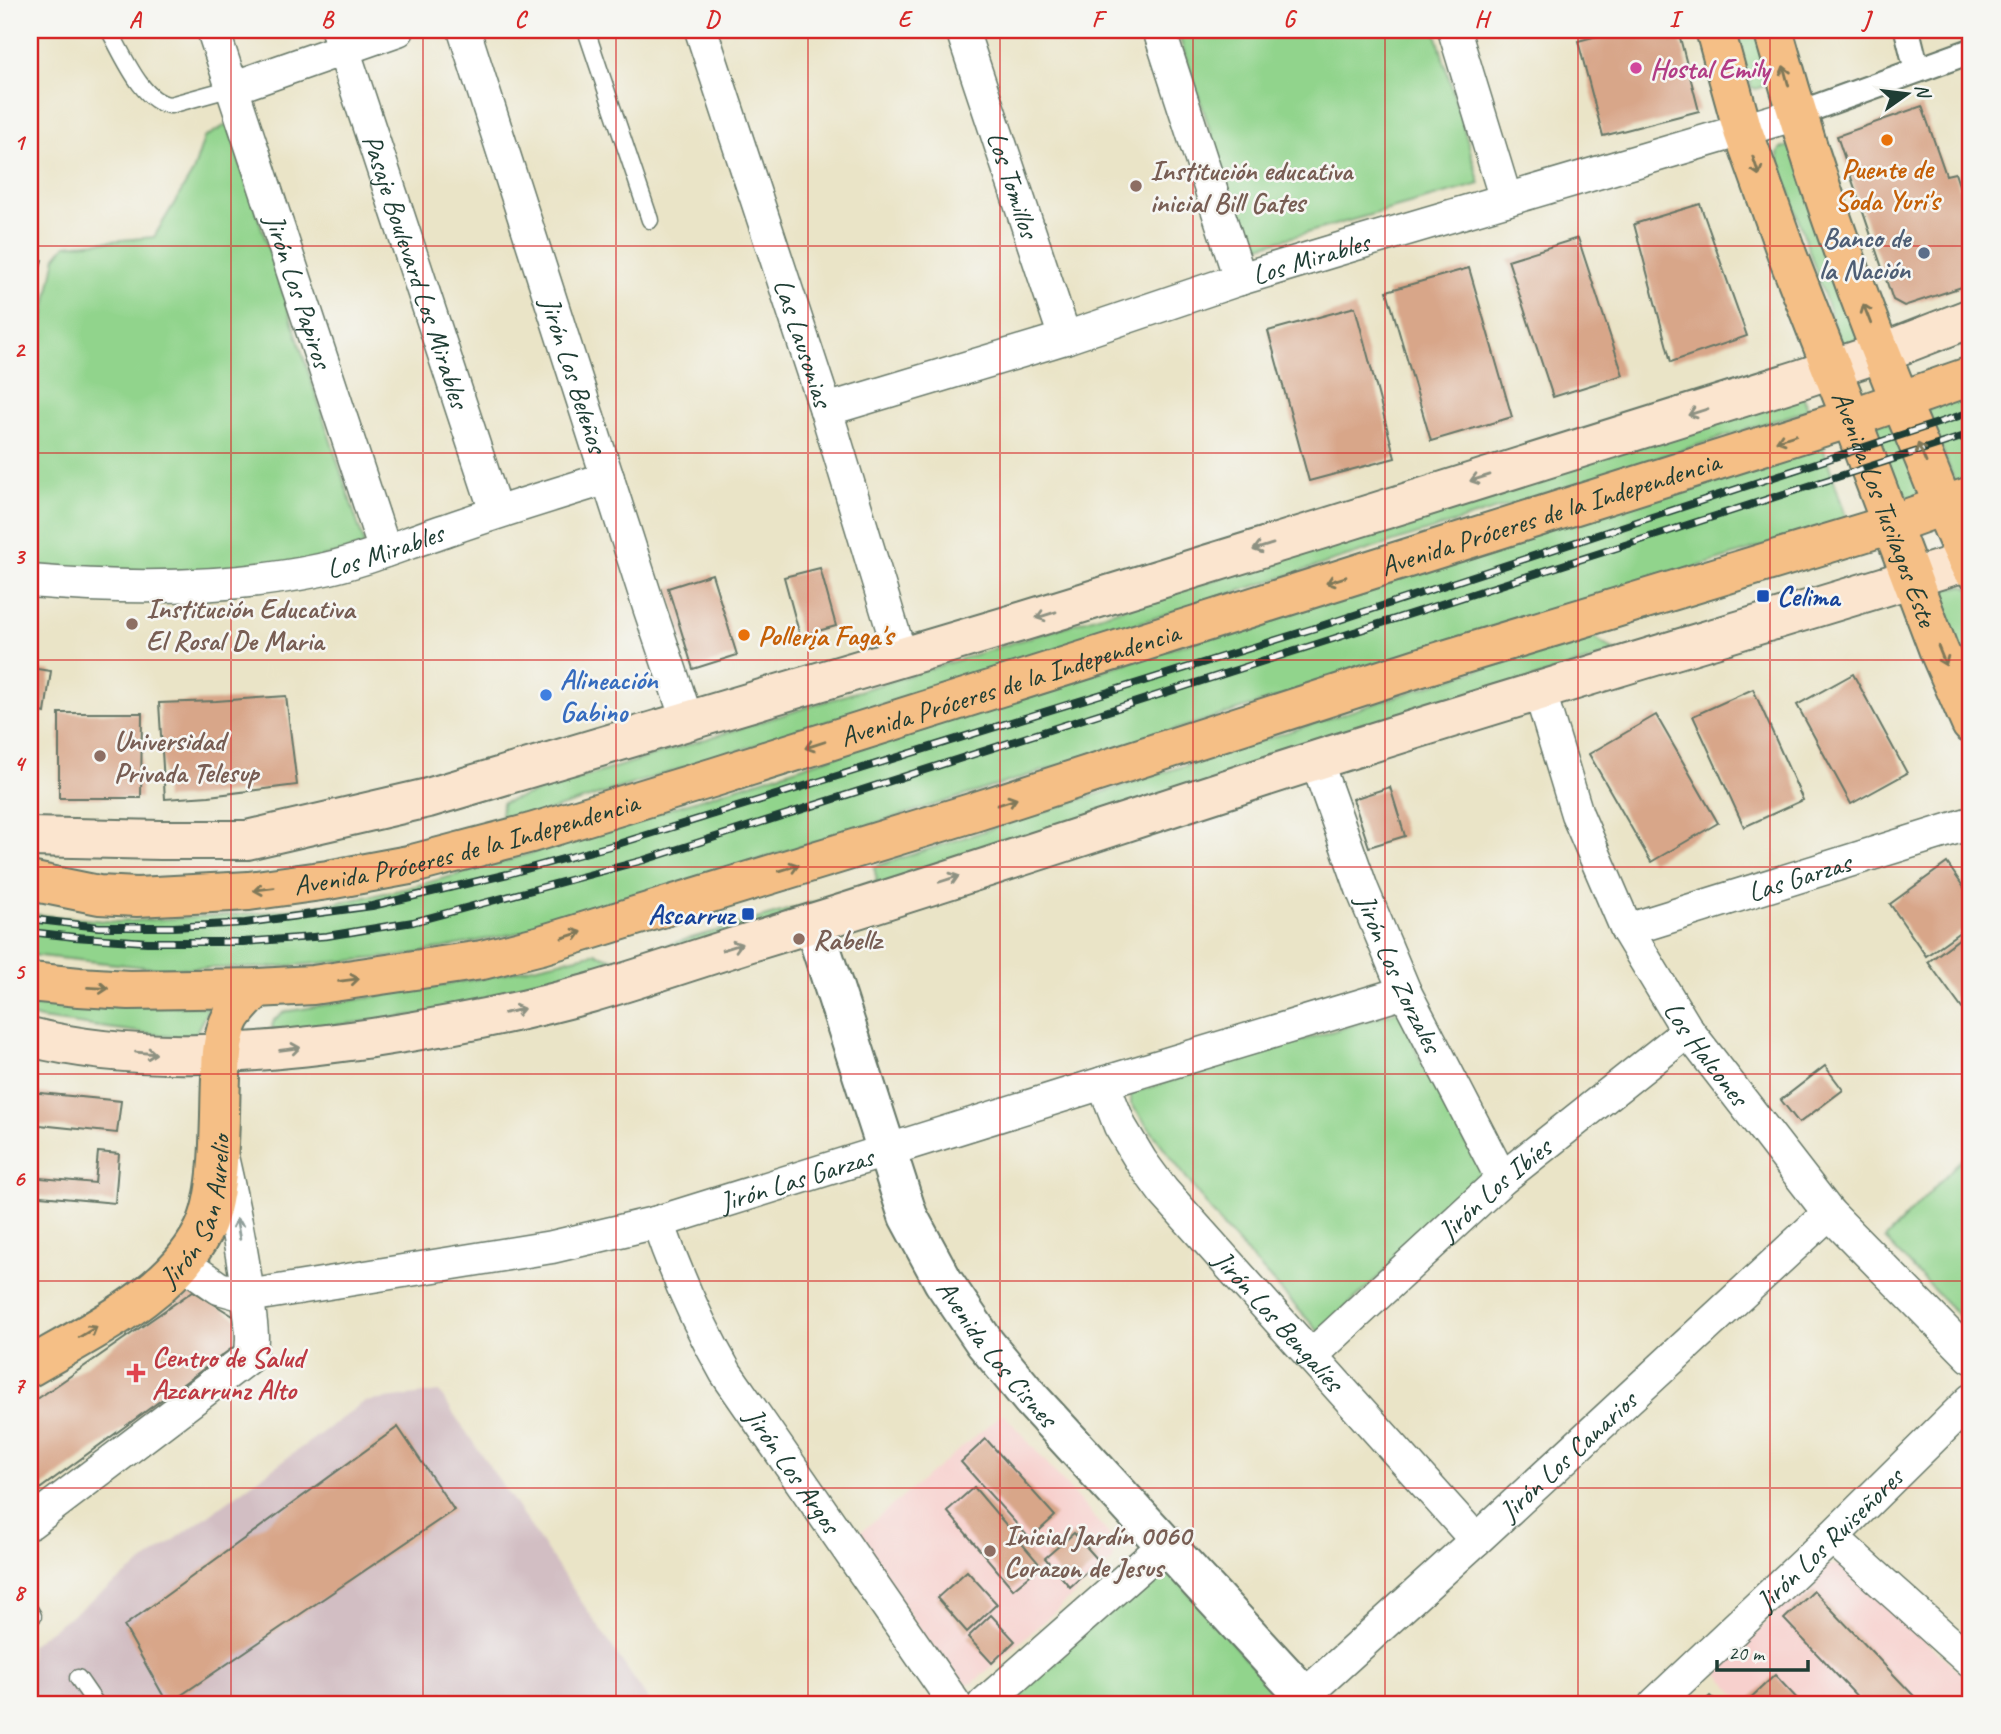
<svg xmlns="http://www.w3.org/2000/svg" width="2001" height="1734" font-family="Caveat,sans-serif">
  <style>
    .built { fill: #f7d0cd }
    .industrial { fill: #d2bec3 }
    .green { fill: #91d48c; stroke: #588860; stroke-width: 2 }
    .building { fill: #d8a689 }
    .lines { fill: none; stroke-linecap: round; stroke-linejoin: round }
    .service-casing { stroke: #667767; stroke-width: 19 }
    .pedestrian-casing { stroke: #667767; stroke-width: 28 }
    .minor-casing { stroke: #667767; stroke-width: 35 }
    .tertiary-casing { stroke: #667767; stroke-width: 42 }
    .secondary-casing { stroke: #667767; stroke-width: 42 }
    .primary-casing { stroke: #667767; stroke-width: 42 }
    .service { stroke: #fff; stroke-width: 16 }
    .pedestrian { stroke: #fff; stroke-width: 24 }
    .minor { stroke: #fff; stroke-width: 32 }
    .tertiary { stroke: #fff; stroke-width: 38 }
    .secondary { stroke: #fbe5cf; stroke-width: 38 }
    .primary { stroke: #f5bf86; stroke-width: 38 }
    .rail-casing { stroke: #1f3d34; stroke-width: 8 }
    .rail { stroke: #f6f6f2; stroke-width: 5; stroke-dasharray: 16; stroke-linecap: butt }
    .oneway { stroke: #7f7859 }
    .oneway2 { stroke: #8d9182 }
    .oneway3 { stroke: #8f9e9a }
    .grid { fill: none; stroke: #d62828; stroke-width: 2; stroke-opacity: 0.55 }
    .hotel-dot { fill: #d1479c; stroke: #f6f6f2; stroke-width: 2.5 }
    .food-dot { fill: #e8710a; stroke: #f6f6f2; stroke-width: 2.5 }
    .education-dot { fill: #8d6e63; stroke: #f6f6f2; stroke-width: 2.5 }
    .service-dot { fill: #5c6f8a; stroke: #f6f6f2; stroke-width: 2.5 }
    .transit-dot { fill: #1a4fb4; stroke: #f6f6f2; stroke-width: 2.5 }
    .shop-dot { fill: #3f7fe0; stroke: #f6f6f2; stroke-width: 2.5 }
    .health-dot { fill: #e0444e; stroke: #f6f6f2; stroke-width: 2.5 }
    .labels { text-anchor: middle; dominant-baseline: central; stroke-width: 5; stroke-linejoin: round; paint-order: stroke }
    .hotel-label { font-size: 28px; font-weight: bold; fill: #b23c85; stroke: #f6f6f2; text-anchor: start }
    .food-label { font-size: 28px; font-weight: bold; fill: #c56008; stroke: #f6f6f2 }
    .education-label { font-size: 28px; font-weight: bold; fill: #785e54; stroke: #f6f6f2; text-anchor: start }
    .street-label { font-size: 28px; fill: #1f3d34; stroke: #f6f6f2 }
    .service-label { font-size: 28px; font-weight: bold; fill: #4e5e75; stroke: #f6f6f2; text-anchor: end }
    .transit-label { font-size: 28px; font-weight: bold; fill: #164399; stroke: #f6f6f2; text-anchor: start }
    .shop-label { font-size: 28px; font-weight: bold; fill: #366cbe; stroke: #f6f6f2; text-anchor: start }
    .health-label { font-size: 28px; font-weight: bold; fill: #be3a42; stroke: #f6f6f2; text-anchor: start }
    .neatline { fill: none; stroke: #d62828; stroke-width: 2.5 }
    .grid-label { font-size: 23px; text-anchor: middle; font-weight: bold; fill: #d62828 }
  </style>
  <rect width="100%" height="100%" fill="#f6f6f2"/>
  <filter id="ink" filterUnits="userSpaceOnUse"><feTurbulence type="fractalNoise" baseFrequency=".0143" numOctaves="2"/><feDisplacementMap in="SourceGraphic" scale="14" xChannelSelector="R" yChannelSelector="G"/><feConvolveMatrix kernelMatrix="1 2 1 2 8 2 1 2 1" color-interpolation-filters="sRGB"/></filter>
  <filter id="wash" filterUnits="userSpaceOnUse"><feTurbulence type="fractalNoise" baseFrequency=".00686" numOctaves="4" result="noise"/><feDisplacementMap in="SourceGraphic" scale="28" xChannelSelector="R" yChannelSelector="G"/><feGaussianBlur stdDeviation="1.57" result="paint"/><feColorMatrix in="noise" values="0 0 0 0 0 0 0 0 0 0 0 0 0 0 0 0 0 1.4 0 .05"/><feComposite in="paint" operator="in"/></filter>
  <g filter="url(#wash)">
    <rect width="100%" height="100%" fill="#eae4c7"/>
    <g class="built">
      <path d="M 1003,1413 L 1114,1540 L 1113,1561 L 973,1683 L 955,1684 L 857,1535 Z"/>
      <path d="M 1822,1565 L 1842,1565 L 1971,1682 L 1971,1704 L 1746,1704 L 1717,1673 Z"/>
    </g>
    <path class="industrial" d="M 439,1392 L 651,1704 L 30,1704 L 30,1645 L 364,1402 Z"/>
    <g class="green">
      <path d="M 1177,30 L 1435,30 L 1480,184 L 1249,249 Z"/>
      <path d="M 1736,30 L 1766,30 L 1772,83 L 1756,89 L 1751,87 Z"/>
      <path d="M 228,124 L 365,546 L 300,563 L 146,574 L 30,567 L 30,385 L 56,257 L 66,245 L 154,237 L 193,172 L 204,138 Z"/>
      <path d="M 1792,145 L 1863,337 L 1846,345 L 1841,344 L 1834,325 L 1779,161 L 1778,154 L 1780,149 Z"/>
      <path d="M 1971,393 L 1971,480 L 1956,485 L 1927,410 Z"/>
      <path d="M 1803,395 L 1808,410 L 501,826 L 481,831 L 441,834 L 501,817 L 502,803 Z"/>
      <path d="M 1887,417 L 1925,493 L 1909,498 L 1902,495 L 1894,486 L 1875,433 L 1877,421 Z"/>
      <path d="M 1821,441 L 1847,520 L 537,929 L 404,956 L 264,968 L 155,968 L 30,955 L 30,914 L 117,922 L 261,913 L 352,900 L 404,889 L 500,863 Z"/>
      <path d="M 1963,586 L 1971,589 L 1971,688 L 1937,593 L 1944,589 Z"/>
      <path d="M 1588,634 L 1616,652 L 626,969 L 470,1008 L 276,1033 L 272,1026 L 274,1020 L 284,1012 L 483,978 L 596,953 L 616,960 L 822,900 L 877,881 L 874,867 Z"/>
      <path d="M 30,1000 L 209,1007 L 194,1037 L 189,1039 L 41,1019 L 30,1016 Z"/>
      <path d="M 1401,1010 L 1420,1060 L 1486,1178 L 1319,1332 L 1224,1228 L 1131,1104 L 1131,1093 Z"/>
      <path d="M 1971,1149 L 1971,1329 L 1885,1239 Z"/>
      <path d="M 1163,1563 L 1285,1704 L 1003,1704 Z"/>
    </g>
    <g id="blocks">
      <g class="building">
        <path d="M 1620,30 L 1678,30 L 1699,111 L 1603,136 L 1578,41 Z"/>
        <path d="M 1922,106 L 1946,175 L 1955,173 L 1971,222 L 1971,284 L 1904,306 L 1893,300 L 1837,136 Z"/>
        <path d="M 1700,204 L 1747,336 L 1671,362 L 1634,224 Z"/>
        <path d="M 1578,238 L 1623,375 L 1553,397 L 1508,260 Z"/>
        <path d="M 30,257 L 42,260 L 31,302 L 30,302 Z"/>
        <path d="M 1469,268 L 1512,417 L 1431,441 L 1387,291 Z"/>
        <path d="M 1355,307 L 1395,458 L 1309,481 L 1268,331 Z"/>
        <path d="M 820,568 L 836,626 L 800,636 L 784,577 Z"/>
        <path d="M 712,574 L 737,655 L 693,669 L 668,588 Z"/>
        <path d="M 30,668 L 51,671 L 45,713 L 30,709 Z"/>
        <path d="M 1853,674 L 1907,773 L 1851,804 L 1797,705 Z"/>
        <path d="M 1753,689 L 1803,800 L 1744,827 L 1693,716 Z"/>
        <path d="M 286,696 L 297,785 L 209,796 L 165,799 L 159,703 L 216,701 Z"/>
        <path d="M 59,713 L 142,713 L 141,798 L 59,798 Z"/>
        <path d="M 1656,715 L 1718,823 L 1651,862 L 1589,754 Z"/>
        <path d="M 1390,787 L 1405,836 L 1369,847 L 1353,799 Z"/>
        <path d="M 1947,863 L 1971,898 L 1971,924 L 1926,956 L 1890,904 Z"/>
        <path d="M 1971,930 L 1971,1021 L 1928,962 Z"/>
        <path d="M 1825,1066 L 1843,1090 L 1799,1123 L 1781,1100 Z"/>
        <path d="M 30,1092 L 121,1101 L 117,1133 L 30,1124 Z"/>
        <path d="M 98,1152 L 119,1154 L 115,1203 L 30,1195 L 30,1177 L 95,1183 Z"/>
        <path d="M 193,1291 L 241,1321 L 239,1343 L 30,1496 L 30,1404 Z"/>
        <path d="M 398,1427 L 454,1510 L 168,1704 L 124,1626 Z"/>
        <path d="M 986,1439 L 1055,1516 L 1030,1539 L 961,1462 Z"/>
        <path d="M 974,1487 L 1041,1566 L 1013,1589 L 947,1511 Z"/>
        <path d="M 1074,1533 L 1099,1561 L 1070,1587 L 1045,1558 Z"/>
        <path d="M 967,1571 L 997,1604 L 967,1632 L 937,1598 Z"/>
        <path d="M 1814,1591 L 1914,1696 L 1906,1704 L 1864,1704 L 1784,1619 Z"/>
        <path d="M 991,1615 L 1015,1641 L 992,1663 L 968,1637 Z"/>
        <path d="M 1775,1675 L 1802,1704 L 1747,1704 L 1745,1703 Z"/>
        <path d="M 1710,1696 L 1718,1704 L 1701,1704 Z"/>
      </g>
    </g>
  </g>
  <g filter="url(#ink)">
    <use href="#blocks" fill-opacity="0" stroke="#667767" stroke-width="2"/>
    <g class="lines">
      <g class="service-casing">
        <g id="service">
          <path d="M 109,30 C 122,52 142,103 170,105 L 232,88"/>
          <path d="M 586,30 L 650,220"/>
          <path d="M 30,1611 L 33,1616"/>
          <path d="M 78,1678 L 96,1704"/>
        </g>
      </g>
      <g class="pedestrian-casing">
        <g id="pedestrian">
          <path d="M 1907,30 L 1917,70"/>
          <path d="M 1797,114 L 1971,51"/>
        </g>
      </g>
      <g class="minor-casing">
        <g id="minor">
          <path id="s1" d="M 213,30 L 385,551"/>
          <path id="s2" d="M 337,30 L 496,512"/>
          <path id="s3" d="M 464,30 L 649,607 L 687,720"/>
          <path id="s4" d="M 701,30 L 826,410 L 901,657"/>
          <path id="s5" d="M 962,30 L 1065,338"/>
          <path d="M 1159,30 L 1240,279"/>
          <path d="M 1454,30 L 1506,200"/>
          <path d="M 232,88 L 398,30"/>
          <path id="s6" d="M 826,410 L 1065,338 L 1240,279 L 1356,244 L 1797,114"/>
          <path id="s7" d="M 30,581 C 125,589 225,590 320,570 C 361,562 406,543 446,530 C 500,511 553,495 608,478"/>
          <path id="s8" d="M 1539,689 L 1577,814 L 1627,930 L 1688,1031 L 1829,1213 L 1971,1357"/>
          <path id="s9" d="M 1316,760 L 1362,889 L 1405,992 L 1502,1179"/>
          <path id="s10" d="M 1627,930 L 1971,823"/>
          <path id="s11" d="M 1103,1083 L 1120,1126 L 1141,1161 L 1163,1191 L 1476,1540"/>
          <path id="s12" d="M 658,1222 C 676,1275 698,1324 726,1373 L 955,1704"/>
          <path id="s13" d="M 182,1262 L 219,1288 L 248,1296 L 552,1247 L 658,1222 L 1103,1083 L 1405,992"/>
          <path id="s14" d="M 1311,1356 L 1502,1179 L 1688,1031"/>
          <path d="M 30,1523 L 250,1356 C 254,1340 251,1323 249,1307 C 244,1258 234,1209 223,1161"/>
          <path d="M 1832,1537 L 1971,1662"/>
          <path id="s15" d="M 1304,1696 L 1476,1540 L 1829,1213"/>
          <path d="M 984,1704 L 1158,1551 L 1164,1543"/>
          <path id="s16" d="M 1655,1704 L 1832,1537 L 1971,1400"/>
        </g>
      </g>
      <g class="tertiary-casing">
        <g id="tertiary">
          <path id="s17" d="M 813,923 L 908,1216 L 943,1281 L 985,1343 L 1032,1400 L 1312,1704"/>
        </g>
      </g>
      <g class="secondary-casing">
        <g id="secondary">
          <path d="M 30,837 L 161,840 L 247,840 L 428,798 L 1024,621 L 1316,531 L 1801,379 L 1891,349 L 1971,318"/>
          <path d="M 30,1037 C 141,1065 260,1054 372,1038 C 445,1027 519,1013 590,993 C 645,977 699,958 754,941 C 922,890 1088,834 1255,780 C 1493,702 1733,634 1971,560"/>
        </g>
      </g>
      <g class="primary-casing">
        <g id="primary">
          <path id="s18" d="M 1715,30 L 1743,131 L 1788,257 L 1851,418 L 1939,651 L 1971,724"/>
          <path d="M 1773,30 C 1812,170 1860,307 1917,441 C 1935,483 1950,527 1971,568"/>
          <path id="s19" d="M 30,881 L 99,895 L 137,897 L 249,891 L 328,880 L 409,865 L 531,833 L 715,777 L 1851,418 L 1971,376"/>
          <path d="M 30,982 L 79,987 L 129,990 L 257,988 L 313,985 L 482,960 L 541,945 L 971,813 L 1418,668 L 1892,524 L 1971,496"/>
          <path id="s20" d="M 30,1367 C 90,1331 170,1296 203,1231 C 222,1194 219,1121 221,1078 C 221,1058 222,1034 232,1016 C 239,1006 248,997 257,988"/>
        </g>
      </g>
      <use href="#service" class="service"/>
      <use href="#pedestrian" class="pedestrian"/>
      <use href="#minor" class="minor"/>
      <use href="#tertiary" class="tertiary"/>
      <use href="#secondary" class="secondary"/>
      <use href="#primary" class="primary"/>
      <g class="rail-casing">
        <g id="rail">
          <path d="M 30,919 L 99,927 L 173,927 L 245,923 L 372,906 L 508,874 L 621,843 L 1315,628 L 1971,412"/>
          <path d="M 30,932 L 75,937 L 147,942 L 243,942 L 327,936 L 413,922 L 644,860 L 1971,434"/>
        </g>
      </g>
      <use href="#rail" class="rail"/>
    </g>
    <defs><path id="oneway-shaft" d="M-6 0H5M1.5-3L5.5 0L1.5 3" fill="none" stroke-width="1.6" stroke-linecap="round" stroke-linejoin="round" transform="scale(1.75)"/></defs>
    <g class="oneway">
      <use href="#oneway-shaft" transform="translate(1786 76) rotate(-105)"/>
      <use href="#oneway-shaft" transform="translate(1756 166) rotate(71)"/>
      <use href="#oneway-shaft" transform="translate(1867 314) rotate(-111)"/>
      <use href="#oneway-shaft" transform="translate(1786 438) rotate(162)"/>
      <use href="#oneway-shaft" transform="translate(1922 453) rotate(-113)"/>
      <use href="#oneway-shaft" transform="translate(1336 580) rotate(162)"/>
      <use href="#oneway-shaft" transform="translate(1942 656) rotate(68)"/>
      <use href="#oneway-shaft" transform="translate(815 745) rotate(162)"/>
      <use href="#oneway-shaft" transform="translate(1007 802) rotate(-18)"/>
      <use href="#oneway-shaft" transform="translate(789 868) rotate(-17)"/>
      <use href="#oneway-shaft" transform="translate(264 889) rotate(172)"/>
      <use href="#oneway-shaft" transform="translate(572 935) rotate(-17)"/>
      <use href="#oneway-shaft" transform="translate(349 980) rotate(-8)"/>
      <use href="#oneway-shaft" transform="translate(98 988) rotate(3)"/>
      <use href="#oneway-shaft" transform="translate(88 1332) rotate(-31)"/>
    </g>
    <g class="oneway2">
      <use href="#oneway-shaft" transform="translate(1698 412) rotate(162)"/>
      <use href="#oneway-shaft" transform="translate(1480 478) rotate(163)"/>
      <use href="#oneway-shaft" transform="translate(1263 547) rotate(163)"/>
      <use href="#oneway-shaft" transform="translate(1046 615) rotate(163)"/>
      <use href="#oneway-shaft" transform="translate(949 879) rotate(-18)"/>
      <use href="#oneway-shaft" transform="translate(732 947) rotate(-17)"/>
      <use href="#oneway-shaft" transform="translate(514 1011) rotate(-13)"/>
      <use href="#oneway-shaft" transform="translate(290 1049) rotate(-7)"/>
      <use href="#oneway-shaft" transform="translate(146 1053) rotate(5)"/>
    </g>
    <use class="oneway3" href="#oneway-shaft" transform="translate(238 1229) rotate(-100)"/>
  </g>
  <path class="grid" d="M 231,30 L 231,1704M 423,30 L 423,1704M 616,30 L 616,1704M 808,30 L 808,1704M 1000,30 L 1000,1704M 1193,30 L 1193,1704M 1385,30 L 1385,1704M 1578,30 L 1578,1704M 1770,30 L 1770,1704M 30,246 L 1971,246M 30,453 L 1971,453M 30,660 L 1971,660M 30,867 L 1971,867M 30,1074 L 1971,1074M 30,1281 L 1971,1281M 30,1488 L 1971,1488"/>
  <circle class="hotel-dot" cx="1636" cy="68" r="7"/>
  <g class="food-dot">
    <circle cx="1887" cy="140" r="7"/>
    <circle cx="744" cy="635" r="7"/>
  </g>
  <g class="education-dot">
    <circle cx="1136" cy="186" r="7"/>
    <circle cx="132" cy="624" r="7"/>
    <circle cx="100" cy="756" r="7"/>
    <circle cx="799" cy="939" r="7"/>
    <circle cx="990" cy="1551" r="7"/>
  </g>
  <circle class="service-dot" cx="1924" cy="253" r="7"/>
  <g class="transit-dot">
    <rect x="1756" y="589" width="14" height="14" rx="3.5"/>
    <rect x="741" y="907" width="14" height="14" rx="3.5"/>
  </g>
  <circle class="shop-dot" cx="546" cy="695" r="7"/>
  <path class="health-dot" d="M132.5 1362.5h7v7h7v7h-7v7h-7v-7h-7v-7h7z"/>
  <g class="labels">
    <g class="hotel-label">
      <text x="1650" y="68">Hostal Emily</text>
    </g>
    <g class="food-label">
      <text x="1887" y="168">Puente de<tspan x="1887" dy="32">Soda Yuri's</tspan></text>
      <text x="758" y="635" text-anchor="start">Pollerįa Faga's</text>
    </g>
    <g class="education-label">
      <text x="1150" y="170">Institución educativa<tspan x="1150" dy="32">inicial Bill Gates</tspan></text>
      <text x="146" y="608">Institución Educativa<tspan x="146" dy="32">El Rosal De Maria</tspan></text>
      <text x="114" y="740">Universidad<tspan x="114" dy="32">Privada Telesup</tspan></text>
      <text x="813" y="939">Rabellz</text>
      <text x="1004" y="1535">Inicial Jardín 0060<tspan x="1004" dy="32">Corazon de Jesus</tspan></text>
    </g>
    <g class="street-label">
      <text stroke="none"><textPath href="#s5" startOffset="163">Los Tomillos</textPath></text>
      <text stroke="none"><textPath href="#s6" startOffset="508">Los Mirables</textPath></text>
      <text stroke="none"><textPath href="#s2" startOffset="254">Pasaje Boulevard Los Mirables</textPath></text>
      <text stroke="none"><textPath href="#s1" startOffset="275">Jirón Los Papiros</textPath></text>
      <text stroke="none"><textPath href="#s4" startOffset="329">Las Lausonias</textPath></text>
      <text stroke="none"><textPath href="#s3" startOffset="362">Jirón Los Beleños</textPath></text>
      <text stroke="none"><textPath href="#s18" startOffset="508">Avenida Los Tusilagos Este</textPath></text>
      <text stroke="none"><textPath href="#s19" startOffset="1577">Avenida Próceres de la Independencia</textPath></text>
      <text stroke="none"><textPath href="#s7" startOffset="359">Los Mirables</textPath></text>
      <text stroke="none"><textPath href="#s19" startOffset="1010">Avenida Próceres de la Independencia</textPath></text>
      <text stroke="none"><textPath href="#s19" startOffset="443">Avenida Próceres de la Independencia</textPath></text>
      <text stroke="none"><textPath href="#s10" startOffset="180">Las Garzas</textPath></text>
      <text stroke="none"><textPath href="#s9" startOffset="229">Jirón Los Zorzales</textPath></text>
      <text stroke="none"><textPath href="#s8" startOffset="404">Los Halcones</textPath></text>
      <text stroke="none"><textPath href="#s13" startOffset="637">Jirón Las Garzas</textPath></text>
      <text stroke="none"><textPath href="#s14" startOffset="248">Jirón Los Ibíes</textPath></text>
      <text stroke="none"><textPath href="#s20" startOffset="240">Jirón San Aurelio</textPath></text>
      <text stroke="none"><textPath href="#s11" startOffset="298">Jirón Los Bengalíes</textPath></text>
      <text stroke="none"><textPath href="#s17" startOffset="472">Avenida Los Cisnes</textPath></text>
      <text stroke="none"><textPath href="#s15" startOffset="357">Jirón Los Canarios</textPath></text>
      <text stroke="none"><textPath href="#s12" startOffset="284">Jirón Los Argos</textPath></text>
      <text stroke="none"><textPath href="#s16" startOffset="240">Jirón Los Ruiseñores</textPath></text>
    </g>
    <g class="service-label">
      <text x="1910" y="237">Banco de<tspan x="1910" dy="32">la Nación</tspan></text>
    </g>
    <g class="transit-label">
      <text x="1777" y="596">Celima</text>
      <text x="734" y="914" text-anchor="end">Ascarruz</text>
    </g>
    <g class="shop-label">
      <text x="560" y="679">Alineación<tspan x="560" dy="32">Gabino</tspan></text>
    </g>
    <g class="health-label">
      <text x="152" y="1357">Centro de Salud<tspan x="152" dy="32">Azcarrunz Alto</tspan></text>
    </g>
  </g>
  <rect width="2001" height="1734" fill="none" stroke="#f6f6f2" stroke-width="77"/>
  <g transform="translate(1907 94) rotate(76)" stroke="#f6f6f2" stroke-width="5" paint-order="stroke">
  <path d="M0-5L12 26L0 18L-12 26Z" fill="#1f3d34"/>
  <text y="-10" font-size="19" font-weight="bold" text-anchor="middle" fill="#1f3d34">N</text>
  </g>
  <path d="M1717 1660v10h91v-10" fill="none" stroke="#1f3d34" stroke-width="3.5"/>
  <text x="1728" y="1660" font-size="21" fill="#1f3d34" stroke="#f6f6f2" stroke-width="5" paint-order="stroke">20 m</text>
  <rect x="38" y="38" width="1924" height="1658" class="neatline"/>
  <g class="grid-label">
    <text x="135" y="27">A</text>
    <text x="327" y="27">B</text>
    <text x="520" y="27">C</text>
    <text x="712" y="27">D</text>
    <text x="904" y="27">E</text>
    <text x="1097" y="27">F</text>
    <text x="1289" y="27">G</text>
    <text x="1481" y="27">H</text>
    <text x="1674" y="27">I</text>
    <text x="1866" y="27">J</text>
    <text x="19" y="150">1</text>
    <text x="19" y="357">2</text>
    <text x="19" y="564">3</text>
    <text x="19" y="771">4</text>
    <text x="19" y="979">5</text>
    <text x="19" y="1186">6</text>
    <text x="19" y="1393">7</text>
    <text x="19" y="1600">8</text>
  </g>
</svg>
